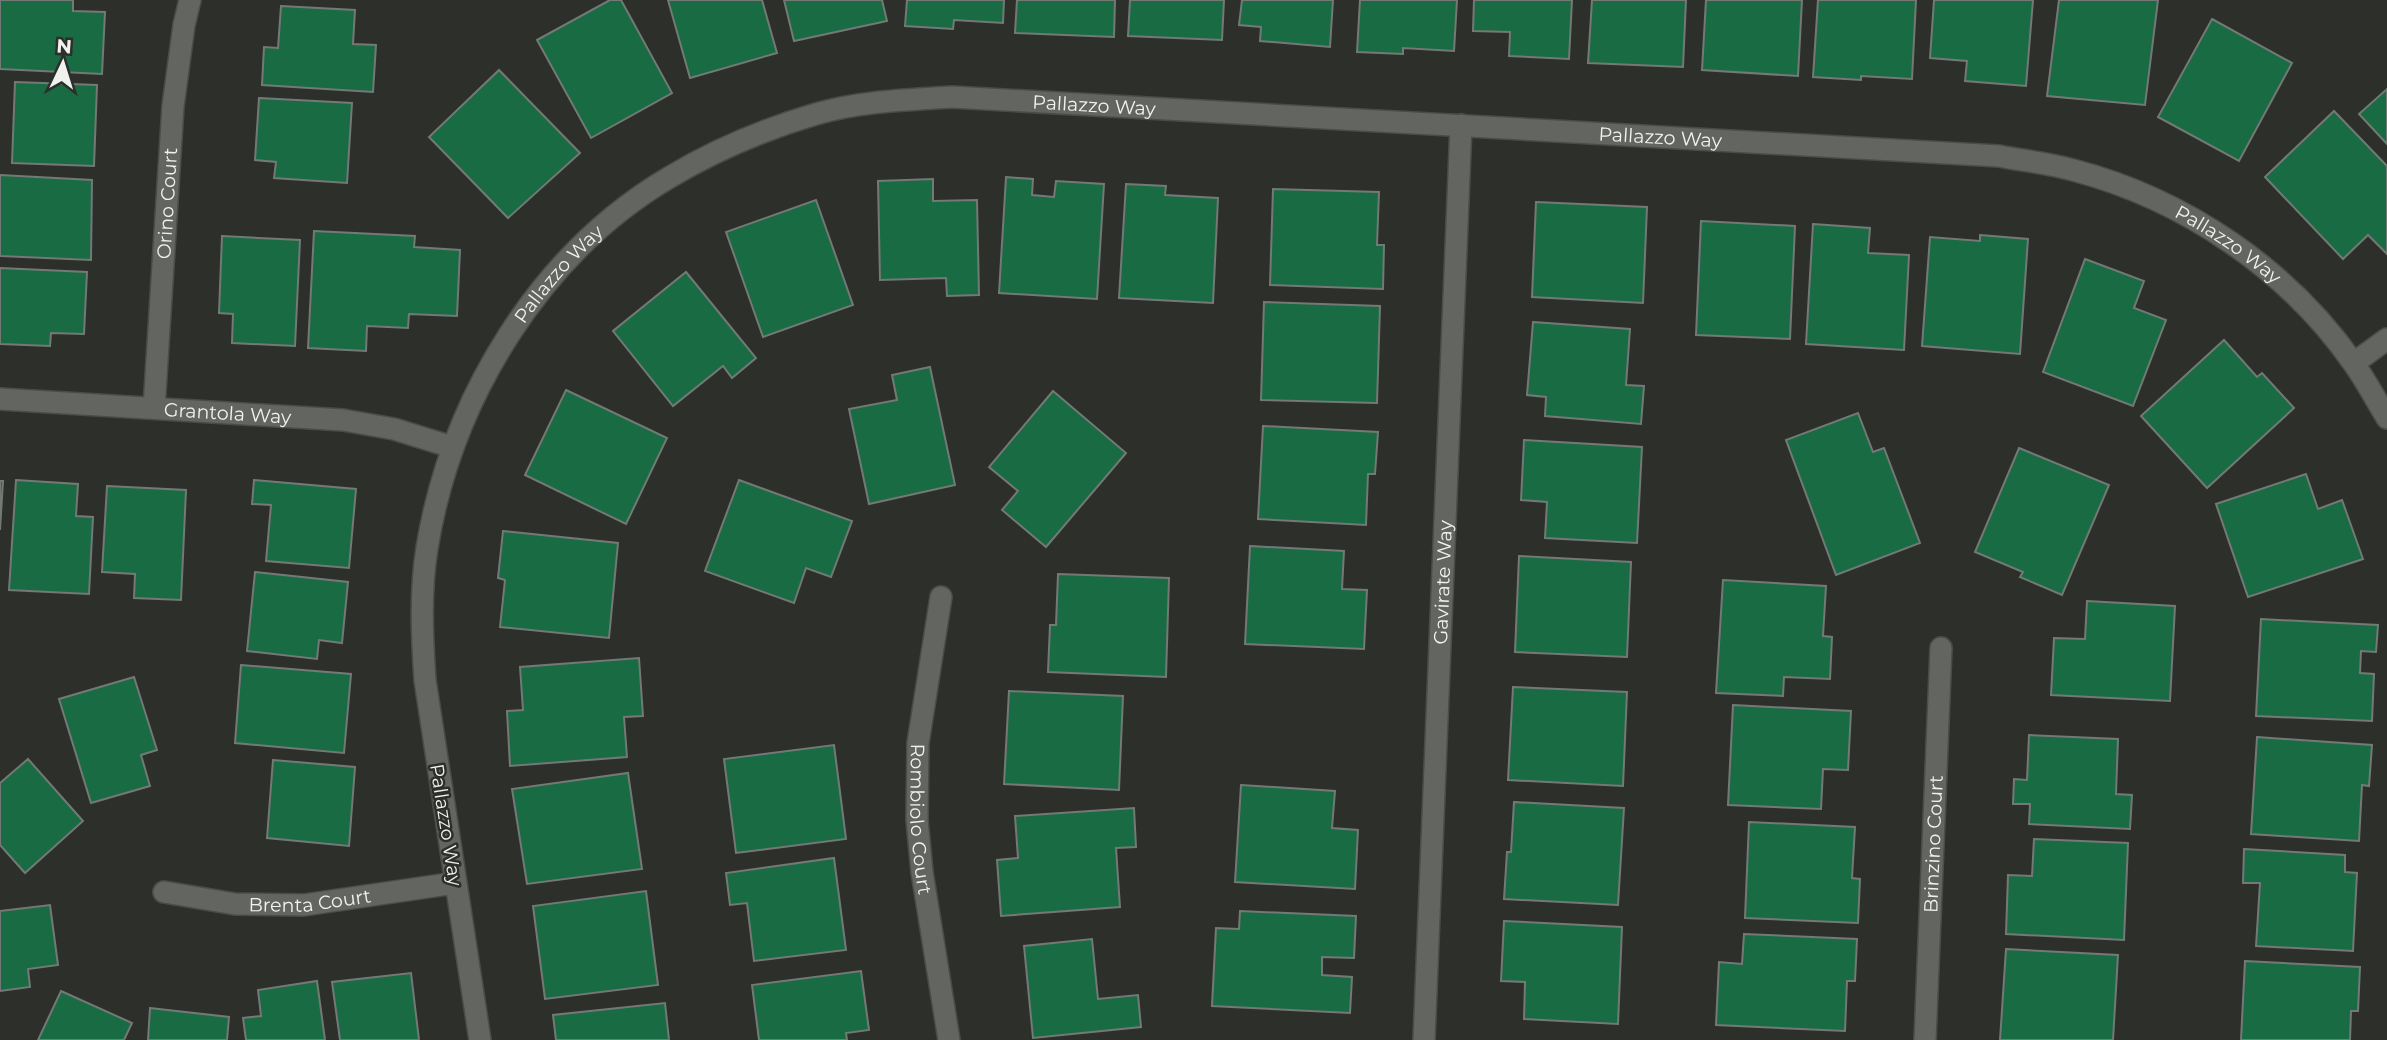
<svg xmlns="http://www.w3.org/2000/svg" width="2387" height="1040" font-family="Montserrat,sans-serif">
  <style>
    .building { fill: #196b44; stroke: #747975; stroke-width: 2 }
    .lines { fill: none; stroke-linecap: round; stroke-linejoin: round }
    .minor-casing { stroke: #4a4c48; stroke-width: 24 }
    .minor { stroke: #626560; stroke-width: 21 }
    .labels { text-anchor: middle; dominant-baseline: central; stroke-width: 5; stroke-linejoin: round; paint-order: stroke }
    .street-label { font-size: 19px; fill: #f0f2ef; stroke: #2d2f2b }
  </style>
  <rect width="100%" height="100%" fill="#2d2f2b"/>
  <g class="building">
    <path d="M 0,0 L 73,0 L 73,11 L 105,12 L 102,74 L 0,69 Z"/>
    <path d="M 610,0 L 621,0 L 672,93 L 591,138 L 537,40 Z"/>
    <path d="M 668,0 L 762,0 L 777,53 L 690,78 Z"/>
    <path d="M 784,0 L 882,0 L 887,21 L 794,41 Z"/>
    <path d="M 907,0 L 1004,0 L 1003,23 L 954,20 L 953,29 L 905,26 Z"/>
    <path d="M 1017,0 L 1115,0 L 1114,37 L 1015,33 Z"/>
    <path d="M 1130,0 L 1224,0 L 1222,40 L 1128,36 Z"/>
    <path d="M 1242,0 L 1333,0 L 1330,47 L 1260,41 L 1261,27 L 1239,25 Z"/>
    <path d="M 1360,0 L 1457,0 L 1454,51 L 1403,48 L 1403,54 L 1357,52 Z"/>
    <path d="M 1474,0 L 1572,0 L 1569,59 L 1509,56 L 1510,32 L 1473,31 Z"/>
    <path d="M 1592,0 L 1686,0 L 1683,67 L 1588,63 Z"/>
    <path d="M 1706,0 L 1802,0 L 1798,76 L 1702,70 Z"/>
    <path d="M 1818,0 L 1916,0 L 1912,79 L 1861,76 L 1861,80 L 1813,77 Z"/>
    <path d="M 1934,0 L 2033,0 L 2026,86 L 1965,81 L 1967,61 L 1930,58 Z"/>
    <path d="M 2059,0 L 2158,0 L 2145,105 L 2047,96 Z"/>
    <path d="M 281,6 L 355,10 L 353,44 L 376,45 L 373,92 L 262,85 L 264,47 L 278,48 Z"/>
    <path d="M 2212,19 L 2292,63 L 2239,161 L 2158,117 Z"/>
    <path d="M 499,70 L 580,153 L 508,218 L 429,137 Z"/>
    <path d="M 15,82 L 97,85 L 94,166 L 12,163 Z"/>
    <path d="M 2387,89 L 2387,144 L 2359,114 Z"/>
    <path d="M 259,98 L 352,103 L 347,183 L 274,178 L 276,162 L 255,160 Z"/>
    <path d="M 2334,111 L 2387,166 L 2387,254 L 2368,235 L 2343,259 L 2265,177 Z"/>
    <path d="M 0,175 L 92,180 L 91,260 L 0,256 Z"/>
    <path d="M 1006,177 L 1033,179 L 1032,195 L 1054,197 L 1056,181 L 1104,184 L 1097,299 L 999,293 Z"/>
    <path d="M 933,179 L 933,201 L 977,200 L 979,295 L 947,296 L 946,278 L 880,280 L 878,181 Z"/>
    <path d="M 1126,184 L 1166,186 L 1165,195 L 1218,198 L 1213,303 L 1119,298 Z"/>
    <path d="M 1273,189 L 1379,192 L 1377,245 L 1384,245 L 1383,289 L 1270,285 Z"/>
    <path d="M 816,200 L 853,305 L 763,337 L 726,232 Z"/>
    <path d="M 1536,202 L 1647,207 L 1643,303 L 1532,297 Z"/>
    <path d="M 1701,221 L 1795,226 L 1790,339 L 1696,335 Z"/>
    <path d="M 1813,224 L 1870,228 L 1868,253 L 1909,255 L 1904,350 L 1806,344 Z"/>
    <path d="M 314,231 L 415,236 L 414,247 L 460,250 L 457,316 L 409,314 L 408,328 L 367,326 L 366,351 L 308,348 Z"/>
    <path d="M 1980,235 L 2028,239 L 2020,354 L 1922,346 L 1930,237 L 1980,241 Z"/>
    <path d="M 222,236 L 300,240 L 295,346 L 232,343 L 233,314 L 219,313 Z"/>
    <path d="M 2085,259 L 2144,281 L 2134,308 L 2166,320 L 2133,406 L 2043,372 Z"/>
    <path d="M 0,268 L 87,272 L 84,334 L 51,333 L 50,346 L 0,344 Z"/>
    <path d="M 686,272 L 756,358 L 732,378 L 723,366 L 673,406 L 613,331 Z"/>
    <path d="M 1264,302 L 1380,306 L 1377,403 L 1261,400 Z"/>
    <path d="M 1533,322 L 1630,329 L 1626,385 L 1644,386 L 1641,424 L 1545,416 L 1546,397 L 1527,395 Z"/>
    <path d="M 2224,340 L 2257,377 L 2262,373 L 2294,408 L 2207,488 L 2141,416 Z"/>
    <path d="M 930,367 L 955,485 L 869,504 L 849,409 L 897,400 L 892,375 Z"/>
    <path d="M 566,390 L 667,438 L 626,524 L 525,475 Z"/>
    <path d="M 1053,391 L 1126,453 L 1046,547 L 1002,510 L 1018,491 L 989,467 Z"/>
    <path d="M 1858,413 L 1873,452 L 1884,448 L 1920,543 L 1836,575 L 1786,440 Z"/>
    <path d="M 1263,426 L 1378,432 L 1375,474 L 1368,474 L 1366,525 L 1258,519 Z"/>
    <path d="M 1524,440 L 1642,447 L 1637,543 L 1545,538 L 1547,502 L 1521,500 Z"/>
    <path d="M 2019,448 L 2109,485 L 2062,595 L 2020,577 L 2023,572 L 1975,552 Z"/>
    <path d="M 2306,474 L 2318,509 L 2342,500 L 2363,559 L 2248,597 L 2216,504 Z"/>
    <path d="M 16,480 L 78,484 L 76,516 L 93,517 L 89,594 L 9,590 Z"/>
    <path d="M 254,480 L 356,489 L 349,568 L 266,561 L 271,505 L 252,504 Z"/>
    <path d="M 739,480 L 852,521 L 831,577 L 806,568 L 794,603 L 705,571 Z"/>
    <path d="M 0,481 L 3,481 L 0,530 Z"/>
    <path d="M 107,486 L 186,490 L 181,600 L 134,598 L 135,574 L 102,572 Z"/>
    <path d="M 503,531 L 618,543 L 609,638 L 500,627 L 505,580 L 498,578 Z"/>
    <path d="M 1250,546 L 1344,551 L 1342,589 L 1367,590 L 1364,649 L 1245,644 Z"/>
    <path d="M 1519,556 L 1631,562 L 1627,657 L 1515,652 Z"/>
    <path d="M 255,572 L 348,582 L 342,643 L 319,640 L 317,659 L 247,651 Z"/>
    <path d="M 1058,574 L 1169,578 L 1166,677 L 1048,672 L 1050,625 L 1056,625 Z"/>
    <path d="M 1723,580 L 1826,586 L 1823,636 L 1832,637 L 1830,679 L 1784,677 L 1783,696 L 1716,693 Z"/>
    <path d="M 2087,601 L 2175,606 L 2170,701 L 2051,695 L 2054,638 L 2085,639 Z"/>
    <path d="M 2261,619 L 2378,625 L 2376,652 L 2361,651 L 2360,673 L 2374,674 L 2372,721 L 2256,716 Z"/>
    <path d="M 639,658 L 643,716 L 624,717 L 627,757 L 510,766 L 507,711 L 523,710 L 520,667 Z"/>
    <path d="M 241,665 L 351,674 L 344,753 L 235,743 Z"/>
    <path d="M 134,677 L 157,750 L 141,755 L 150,786 L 91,803 L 59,699 Z"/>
    <path d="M 1513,687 L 1627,692 L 1623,786 L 1508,780 Z"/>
    <path d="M 1009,691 L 1123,696 L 1119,790 L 1004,784 Z"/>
    <path d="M 1733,705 L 1851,711 L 1848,770 L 1823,769 L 1821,809 L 1728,805 Z"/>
    <path d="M 2029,735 L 2118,739 L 2116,794 L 2132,795 L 2130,829 L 2029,824 L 2030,804 L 2013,804 L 2014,779 L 2027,780 Z"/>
    <path d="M 2257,737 L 2372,745 L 2369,786 L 2362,785 L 2359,841 L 2251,834 Z"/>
    <path d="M 834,745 L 846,839 L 736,853 L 724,759 Z"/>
    <path d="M 28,759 L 83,821 L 25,873 L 0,845 L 0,783 Z"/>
    <path d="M 273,760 L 355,767 L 349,846 L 267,838 Z"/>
    <path d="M 628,773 L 642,869 L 527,884 L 512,789 Z"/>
    <path d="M 1241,785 L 1335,791 L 1332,828 L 1358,830 L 1355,889 L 1235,882 Z"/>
    <path d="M 1514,802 L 1624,808 L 1618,905 L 1504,899 L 1507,852 L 1511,852 Z"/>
    <path d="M 1134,808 L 1136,847 L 1116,848 L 1120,907 L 1001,916 L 997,860 L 1018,858 L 1015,816 Z"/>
    <path d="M 1749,822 L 1855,827 L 1852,878 L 1860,879 L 1858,923 L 1745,918 Z"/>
    <path d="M 2034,839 L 2128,843 L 2124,940 L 2006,934 L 2008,875 L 2032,876 Z"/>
    <path d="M 2244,849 L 2345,855 L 2345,872 L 2357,873 L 2353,951 L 2256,946 L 2260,883 L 2243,883 Z"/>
    <path d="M 834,858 L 846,950 L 754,961 L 747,903 L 730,905 L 726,873 Z"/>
    <path d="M 646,891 L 658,985 L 545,999 L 533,906 Z"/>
    <path d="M 50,905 L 58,965 L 28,969 L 30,987 L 0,991 L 0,911 Z"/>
    <path d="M 1240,911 L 1356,916 L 1354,958 L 1322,957 L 1322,975 L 1352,977 L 1350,1013 L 1212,1006 L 1216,928 L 1239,929 Z"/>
    <path d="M 1504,921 L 1622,927 L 1618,1024 L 1524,1019 L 1525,982 L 1501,981 Z"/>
    <path d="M 1744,934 L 1857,939 L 1855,981 L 1847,981 L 1845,1031 L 1716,1025 L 1719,962 L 1742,964 Z"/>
    <path d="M 1092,939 L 1098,999 L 1138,995 L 1141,1027 L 1033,1038 L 1024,946 Z"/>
    <path d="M 2006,949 L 2118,955 L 2113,1040 L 2000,1040 Z"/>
    <path d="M 2245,961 L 2360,967 L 2358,1011 L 2351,1011 L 2350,1040 L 2241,1040 Z"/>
    <path d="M 861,971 L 869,1030 L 846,1033 L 847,1040 L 759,1040 L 752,985 Z"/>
    <path d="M 411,973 L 419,1040 L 340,1040 L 332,982 Z"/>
    <path d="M 317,981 L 325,1040 L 246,1040 L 243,1018 L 261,1016 L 258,990 Z"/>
    <path d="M 61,991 L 132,1023 L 124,1040 L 38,1040 Z"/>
    <path d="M 665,1003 L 669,1040 L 556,1040 L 553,1015 Z"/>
    <path d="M 150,1008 L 229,1017 L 227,1040 L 148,1040 Z"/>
  </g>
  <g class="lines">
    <g class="minor-casing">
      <g id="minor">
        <path d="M 2354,363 L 2387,339"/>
        <path id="s1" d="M 0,399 L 343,420 L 394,429 L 452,447"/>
        <path id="s2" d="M 154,408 L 173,106 L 184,25 L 190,0"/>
        <path id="s3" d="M 941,597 L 918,743 L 917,820 L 922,872 L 949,1040"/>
        <path id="s4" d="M 164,892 L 235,904 L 304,905 L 455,883"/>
        <path id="s5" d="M 480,1040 L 425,680 C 422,637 420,591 427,548 C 451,400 539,254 670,177 C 715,150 765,129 816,114 C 860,101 907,100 952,97 L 1999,156 C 2024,161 2049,163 2073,170 C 2184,199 2288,269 2354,364 C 2366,381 2376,400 2387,418"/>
        <path id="s6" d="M 1424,1040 L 1461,125"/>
        <path id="s7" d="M 1925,1040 L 1941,648"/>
      </g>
    </g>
    <use href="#minor" class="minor"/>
  </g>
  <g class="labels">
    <g class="street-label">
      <text stroke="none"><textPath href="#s5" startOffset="1393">Pallazzo Way</textPath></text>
      <text stroke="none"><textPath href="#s5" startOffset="1960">Pallazzo Way</textPath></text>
      <text stroke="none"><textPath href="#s2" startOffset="205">Orino Court</textPath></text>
      <text stroke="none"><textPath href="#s5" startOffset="2548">Pallazzo Way</textPath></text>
      <text stroke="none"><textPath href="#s5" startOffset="805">Pallazzo Way</textPath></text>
      <text stroke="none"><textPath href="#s1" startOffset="228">Grantola Way</textPath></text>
      <text stroke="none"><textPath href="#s6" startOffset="458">Gavirate Way</textPath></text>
      <text stroke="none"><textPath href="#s3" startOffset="224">Rombiolo Court</textPath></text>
      <text transform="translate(446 825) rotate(81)">Pallazzo Way</text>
      <text stroke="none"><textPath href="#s7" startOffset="196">Brinzino Court</textPath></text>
      <text stroke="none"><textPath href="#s4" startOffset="147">Brenta Court</textPath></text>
    </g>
  </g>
  <g transform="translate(63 63) rotate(4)" stroke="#2d2f2b" stroke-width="5" paint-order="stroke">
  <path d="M0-5L12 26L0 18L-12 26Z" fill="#f0f2ef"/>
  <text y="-10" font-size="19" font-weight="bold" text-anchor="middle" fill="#f0f2ef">N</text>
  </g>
</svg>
